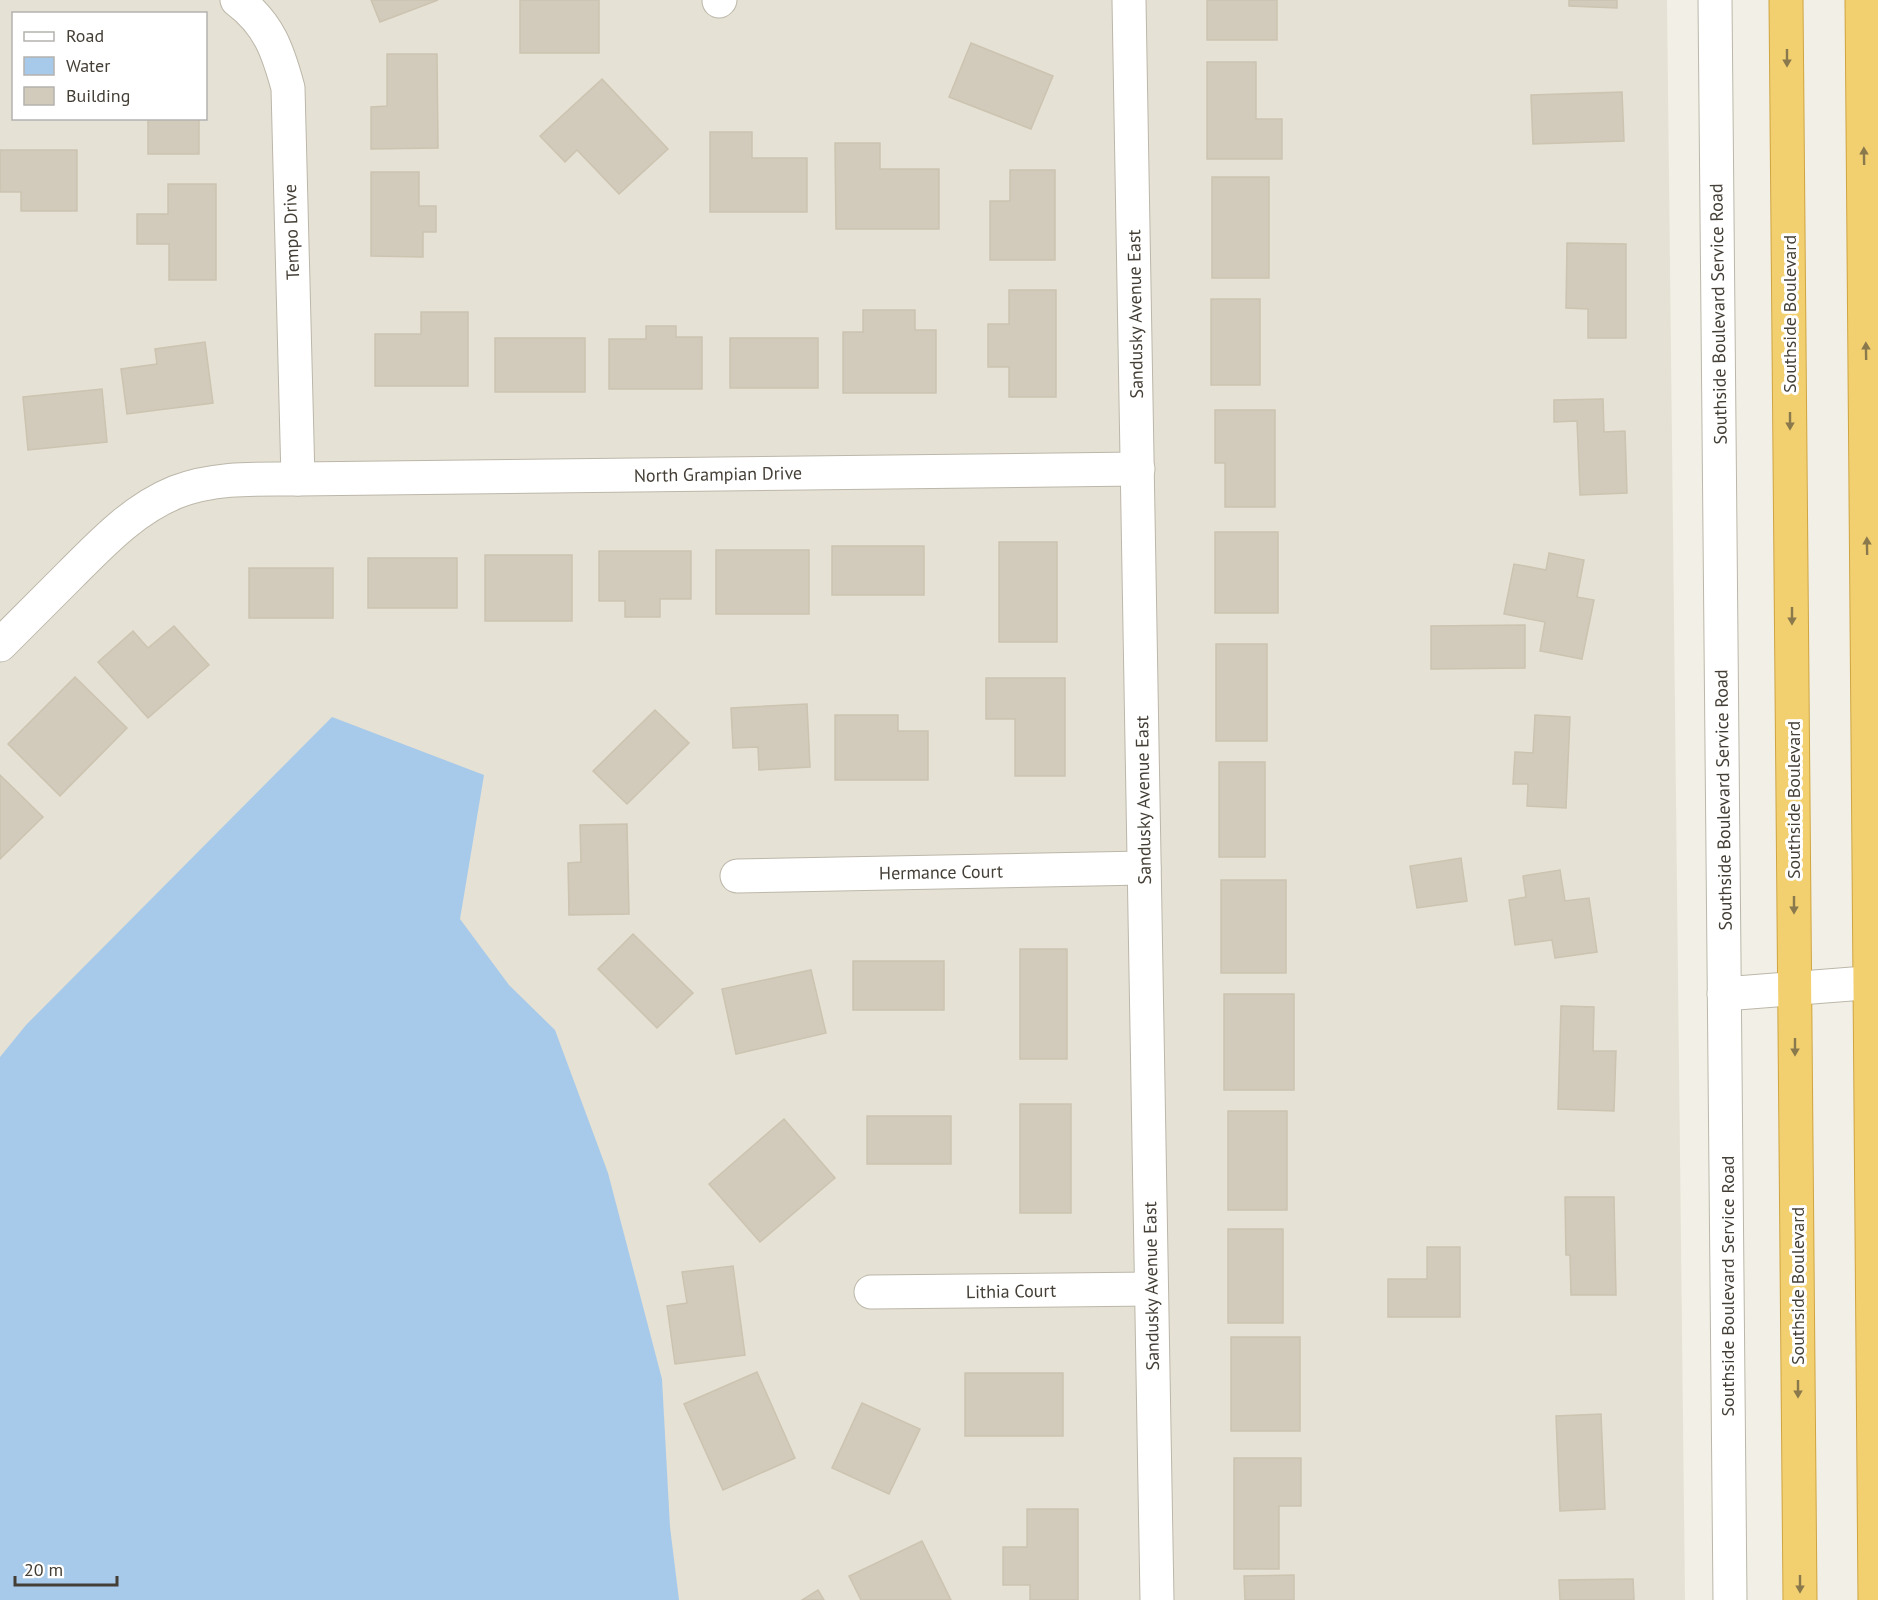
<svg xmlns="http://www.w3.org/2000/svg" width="1878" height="1600" font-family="'PT Sans',sans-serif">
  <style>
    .residential { fill: #e5e1d4; fill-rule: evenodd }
    .water { fill: #a7caea }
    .building { fill: #d2cbbc; stroke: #ccc3b0; stroke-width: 1.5 }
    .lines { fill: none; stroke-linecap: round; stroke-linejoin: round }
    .minor-casing { stroke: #bcb7a9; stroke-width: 35 }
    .highway-casing { stroke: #d0a541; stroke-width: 35 }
    .minor { stroke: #fff; stroke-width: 33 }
    .highway { stroke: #f2d070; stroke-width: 33 }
    .oneway { fill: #8a794d }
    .labels { text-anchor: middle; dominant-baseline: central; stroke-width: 6; stroke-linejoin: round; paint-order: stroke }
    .street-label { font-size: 18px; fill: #443f36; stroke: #fff }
  </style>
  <rect width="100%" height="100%" fill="#f1efe6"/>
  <path class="residential" d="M 0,0 L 1667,0 L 1685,1600 L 0,1600 ZM 14,14 L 206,14 L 206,118 L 14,118 Z"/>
  <path class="water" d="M 332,717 L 484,775 L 460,919 L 509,985 L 555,1030 L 608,1173 L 662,1379 L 670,1527 L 679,1600 L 0,1600 L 0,1057 L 26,1025 Z"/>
  <g class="building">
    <path d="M 371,0 L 438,0 L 380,22 Z"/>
    <rect x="520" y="0" width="79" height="53"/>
    <rect x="1207" y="0" width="70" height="40"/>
    <path d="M 1569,0 L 1617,0 L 1617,8 L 1569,6 Z"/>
    <path d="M 971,43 L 1053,76 L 1031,129 L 949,97 Z"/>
    <path d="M 387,54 L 437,54 L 438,148 L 371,149 L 371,107 L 387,106 Z"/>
    <path d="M 1207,62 L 1256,62 L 1256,119 L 1282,119 L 1282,159 L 1207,159 Z"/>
    <path d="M 602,79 L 668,149 L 619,194 L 577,150 L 565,162 L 540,136 Z"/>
    <path d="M 1622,92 L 1624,141 L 1533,144 L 1531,95 Z"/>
    <rect x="148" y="118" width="51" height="36"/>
    <path d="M 710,132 L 752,132 L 752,158 L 807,158 L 807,212 L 710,212 Z"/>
    <path d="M 835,143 L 880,143 L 880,169 L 939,169 L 939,229 L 836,229 Z"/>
    <path d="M 0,150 L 77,150 L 77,211 L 21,211 L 21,192 L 0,192 Z"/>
    <path d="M 1010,170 L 1055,170 L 1055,260 L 990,260 L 990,201 L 1010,201 Z"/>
    <path d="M 371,172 L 419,172 L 419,206 L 436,206 L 436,232 L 423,232 L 423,257 L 371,256 Z"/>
    <rect x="1212" y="177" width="57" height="101"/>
    <path d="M 168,184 L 216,184 L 216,280 L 169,280 L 169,244 L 137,244 L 137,214 L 168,214 Z"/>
    <path d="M 1567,243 L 1626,244 L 1626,338 L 1588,338 L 1588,309 L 1566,308 Z"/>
    <path d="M 1009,290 L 1056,290 L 1056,397 L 1009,397 L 1009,367 L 988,367 L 988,324 L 1009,324 Z"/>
    <rect x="1211" y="299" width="49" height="86"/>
    <path d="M 863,310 L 915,310 L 915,330 L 936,330 L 936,393 L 843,393 L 843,332 L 863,332 Z"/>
    <path d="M 421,312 L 468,312 L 468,386 L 375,386 L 375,334 L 421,334 Z"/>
    <path d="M 646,326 L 676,326 L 676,337 L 702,337 L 702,389 L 609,389 L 609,339 L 646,339 Z"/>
    <rect x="495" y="338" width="90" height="54"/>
    <rect x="730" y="338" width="88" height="50"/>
    <path d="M 205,342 L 213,403 L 127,414 L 121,369 L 157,364 L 155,349 Z"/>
    <path d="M 102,389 L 107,442 L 28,450 L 23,397 Z"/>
    <path d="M 1603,399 L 1604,432 L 1625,431 L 1627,493 L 1580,495 L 1577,421 L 1554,422 L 1554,400 Z"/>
    <path d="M 1215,410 L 1275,410 L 1275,507 L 1225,507 L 1225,463 L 1215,463 Z"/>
    <rect x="1215" y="532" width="63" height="81"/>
    <rect x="999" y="542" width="58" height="100"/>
    <rect x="832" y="546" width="92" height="49"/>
    <rect x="716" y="550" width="93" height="64"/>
    <path d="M 599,551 L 691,551 L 691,599 L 660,599 L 660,617 L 625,617 L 625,601 L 599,601 Z"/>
    <path d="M 1549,553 L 1584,560 L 1577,597 L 1594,600 L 1582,659 L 1540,651 L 1545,622 L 1504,614 L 1514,564 L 1546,570 Z"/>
    <rect x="485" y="555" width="87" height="66"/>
    <rect x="368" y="558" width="89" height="50"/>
    <rect x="249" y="568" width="84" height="50"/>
    <path d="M 1525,625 L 1525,668 L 1431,669 L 1431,626 Z"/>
    <path d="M 174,626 L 209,665 L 148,718 L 98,662 L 133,631 L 148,648 Z"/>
    <rect x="1216" y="644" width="51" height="97"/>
    <path d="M 75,677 L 127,728 L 60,796 L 8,744 Z"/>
    <path d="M 986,678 L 1065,678 L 1065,776 L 1015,776 L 1015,719 L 986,719 Z"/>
    <path d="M 807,704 L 810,767 L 759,770 L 758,747 L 733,748 L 731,708 Z"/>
    <path d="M 655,710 L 689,743 L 627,804 L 593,771 Z"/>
    <path d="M 835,715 L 898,715 L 898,731 L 928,731 L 928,780 L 835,780 Z"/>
    <path d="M 1535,715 L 1570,717 L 1566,808 L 1527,806 L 1528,784 L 1513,784 L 1515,752 L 1533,753 Z"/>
    <rect x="1219" y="762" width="46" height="95"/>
    <path d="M 0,775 L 43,817 L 0,859 Z"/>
    <path d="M 627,824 L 629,914 L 569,915 L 568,863 L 581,862 L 580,825 Z"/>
    <path d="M 1461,858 L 1467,901 L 1417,908 L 1410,866 Z"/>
    <path d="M 1560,870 L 1565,901 L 1589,898 L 1597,952 L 1555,958 L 1552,940 L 1515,945 L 1509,900 L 1526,897 L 1523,876 Z"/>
    <rect x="1221" y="880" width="65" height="93"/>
    <path d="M 633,934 L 693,993 L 657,1028 L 598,969 Z"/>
    <rect x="1020" y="949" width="47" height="110"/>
    <rect x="853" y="961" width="91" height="49"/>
    <path d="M 811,970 L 826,1033 L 736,1054 L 722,989 Z"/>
    <rect x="1224" y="994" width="70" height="96"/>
    <path d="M 1561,1006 L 1594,1007 L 1593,1051 L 1616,1051 L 1614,1111 L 1558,1109 Z"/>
    <rect x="1020" y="1104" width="51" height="109"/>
    <rect x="1228" y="1111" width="59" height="99"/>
    <rect x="867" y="1116" width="84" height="48"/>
    <path d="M 784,1119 L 835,1178 L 760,1242 L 709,1184 Z"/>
    <path d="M 1565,1197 L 1614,1197 L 1616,1295 L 1571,1295 L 1570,1255 L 1566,1255 Z"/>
    <rect x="1228" y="1229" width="55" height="94"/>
    <path d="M 1427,1247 L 1460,1247 L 1460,1317 L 1388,1317 L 1388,1279 L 1427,1279 Z"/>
    <path d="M 733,1266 L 745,1355 L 675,1364 L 667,1306 L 687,1303 L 682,1272 Z"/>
    <rect x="1231" y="1337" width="69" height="94"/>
    <path d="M 757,1372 L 795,1458 L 723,1490 L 684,1404 Z"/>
    <rect x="965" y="1373" width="98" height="63"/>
    <path d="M 862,1403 L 920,1429 L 889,1494 L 832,1468 Z"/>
    <path d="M 1601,1414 L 1605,1509 L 1560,1511 L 1556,1416 Z"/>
    <path d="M 1234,1458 L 1301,1458 L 1301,1506 L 1279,1506 L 1279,1569 L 1234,1569 Z"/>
    <path d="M 1027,1509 L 1078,1509 L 1078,1600 L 1030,1600 L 1030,1585 L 1003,1585 L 1003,1547 L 1027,1547 Z"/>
    <path d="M 922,1541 L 951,1600 L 861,1600 L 849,1576 Z"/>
    <path d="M 1294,1575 L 1294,1600 L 1245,1600 L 1244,1576 Z"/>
    <path d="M 1633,1579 L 1634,1600 L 1560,1600 L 1559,1580 Z"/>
    <path d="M 818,1590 L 824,1600 L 802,1600 Z"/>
  </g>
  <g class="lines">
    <g class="minor-casing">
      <g id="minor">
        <path d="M 237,0 C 269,24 278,51 288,88 L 298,479"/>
        <path d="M 1129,0 L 1157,1600"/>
        <path d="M 1715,0 L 1730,1600"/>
        <path d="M 719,1 L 720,0"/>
        <path d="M 0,645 C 24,621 48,597 71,574 C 103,542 134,509 176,492 C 215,477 256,479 298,479 L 1138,469"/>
        <path d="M 737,876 L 1144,868"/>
        <path d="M 1724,994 L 1878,982"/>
        <path d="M 871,1292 L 1151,1289"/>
      </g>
    </g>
    <g class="highway-casing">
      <g id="highway">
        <path d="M 1786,0 L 1800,1600"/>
        <path d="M 1862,0 L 1875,1600"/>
      </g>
    </g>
    <use href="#minor" class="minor"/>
    <use href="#highway" class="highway"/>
  </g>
  <defs><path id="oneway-solid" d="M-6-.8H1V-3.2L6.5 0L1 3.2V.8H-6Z" transform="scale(1.5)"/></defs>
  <g class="oneway">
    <use href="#oneway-solid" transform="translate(1787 58) rotate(90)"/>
    <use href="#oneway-solid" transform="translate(1864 156) rotate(-91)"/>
    <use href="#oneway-solid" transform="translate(1866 351) rotate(-91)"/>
    <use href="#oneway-solid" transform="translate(1790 421) rotate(90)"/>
    <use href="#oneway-solid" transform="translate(1867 546) rotate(-91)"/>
    <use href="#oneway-solid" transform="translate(1792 616) rotate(90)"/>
    <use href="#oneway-solid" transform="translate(1794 905) rotate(90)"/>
    <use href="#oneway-solid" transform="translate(1795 1047) rotate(90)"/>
    <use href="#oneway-solid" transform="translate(1798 1389) rotate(90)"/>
    <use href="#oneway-solid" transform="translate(1800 1584) rotate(90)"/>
  </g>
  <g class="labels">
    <g class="street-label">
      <text transform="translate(291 232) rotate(-92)">Tempo Drive</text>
      <text transform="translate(1135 314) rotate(-91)">Sandusky Avenue East</text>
      <text transform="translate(1718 314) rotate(-91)">Southside Boulevard Service Road</text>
      <text transform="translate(1789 314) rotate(-90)">Southside Boulevard</text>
      <text transform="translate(718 474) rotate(-1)">North Grampian Drive</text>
      <text transform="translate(1143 800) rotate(-91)">Sandusky Avenue East</text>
      <text transform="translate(1723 800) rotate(-91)">Southside Boulevard Service Road</text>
      <text transform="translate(1793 800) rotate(-90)">Southside Boulevard</text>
      <text transform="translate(941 872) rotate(-1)">Hermance Court</text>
      <text transform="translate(1151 1286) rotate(-91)">Sandusky Avenue East</text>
      <text transform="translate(1727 1286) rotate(-90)">Southside Boulevard Service Road</text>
      <text transform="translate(1797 1286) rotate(-90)">Southside Boulevard</text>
      <text transform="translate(1011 1291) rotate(-1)">Lithia Court</text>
    </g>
  </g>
  <rect x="12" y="12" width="195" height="108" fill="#ffffff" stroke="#b4b2af" stroke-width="1.5"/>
  <rect x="24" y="32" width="30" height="9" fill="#ffffff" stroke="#b4b2af" stroke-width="1.5"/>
  <text x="66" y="42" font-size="18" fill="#443f36">Road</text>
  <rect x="24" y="57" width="30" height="18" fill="#a7caea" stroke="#b4b2af" stroke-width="1.5"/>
  <text x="66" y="72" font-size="18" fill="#443f36">Water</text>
  <rect x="24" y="87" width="30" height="18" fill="#d2cbbc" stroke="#b4b2af" stroke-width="1.5"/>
  <text x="66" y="102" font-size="18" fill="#443f36">Building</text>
  <path d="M15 1576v9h102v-9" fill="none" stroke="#443f36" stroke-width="3"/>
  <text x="24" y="1576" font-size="18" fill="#443f36" stroke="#ffffff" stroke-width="4.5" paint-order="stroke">20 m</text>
</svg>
